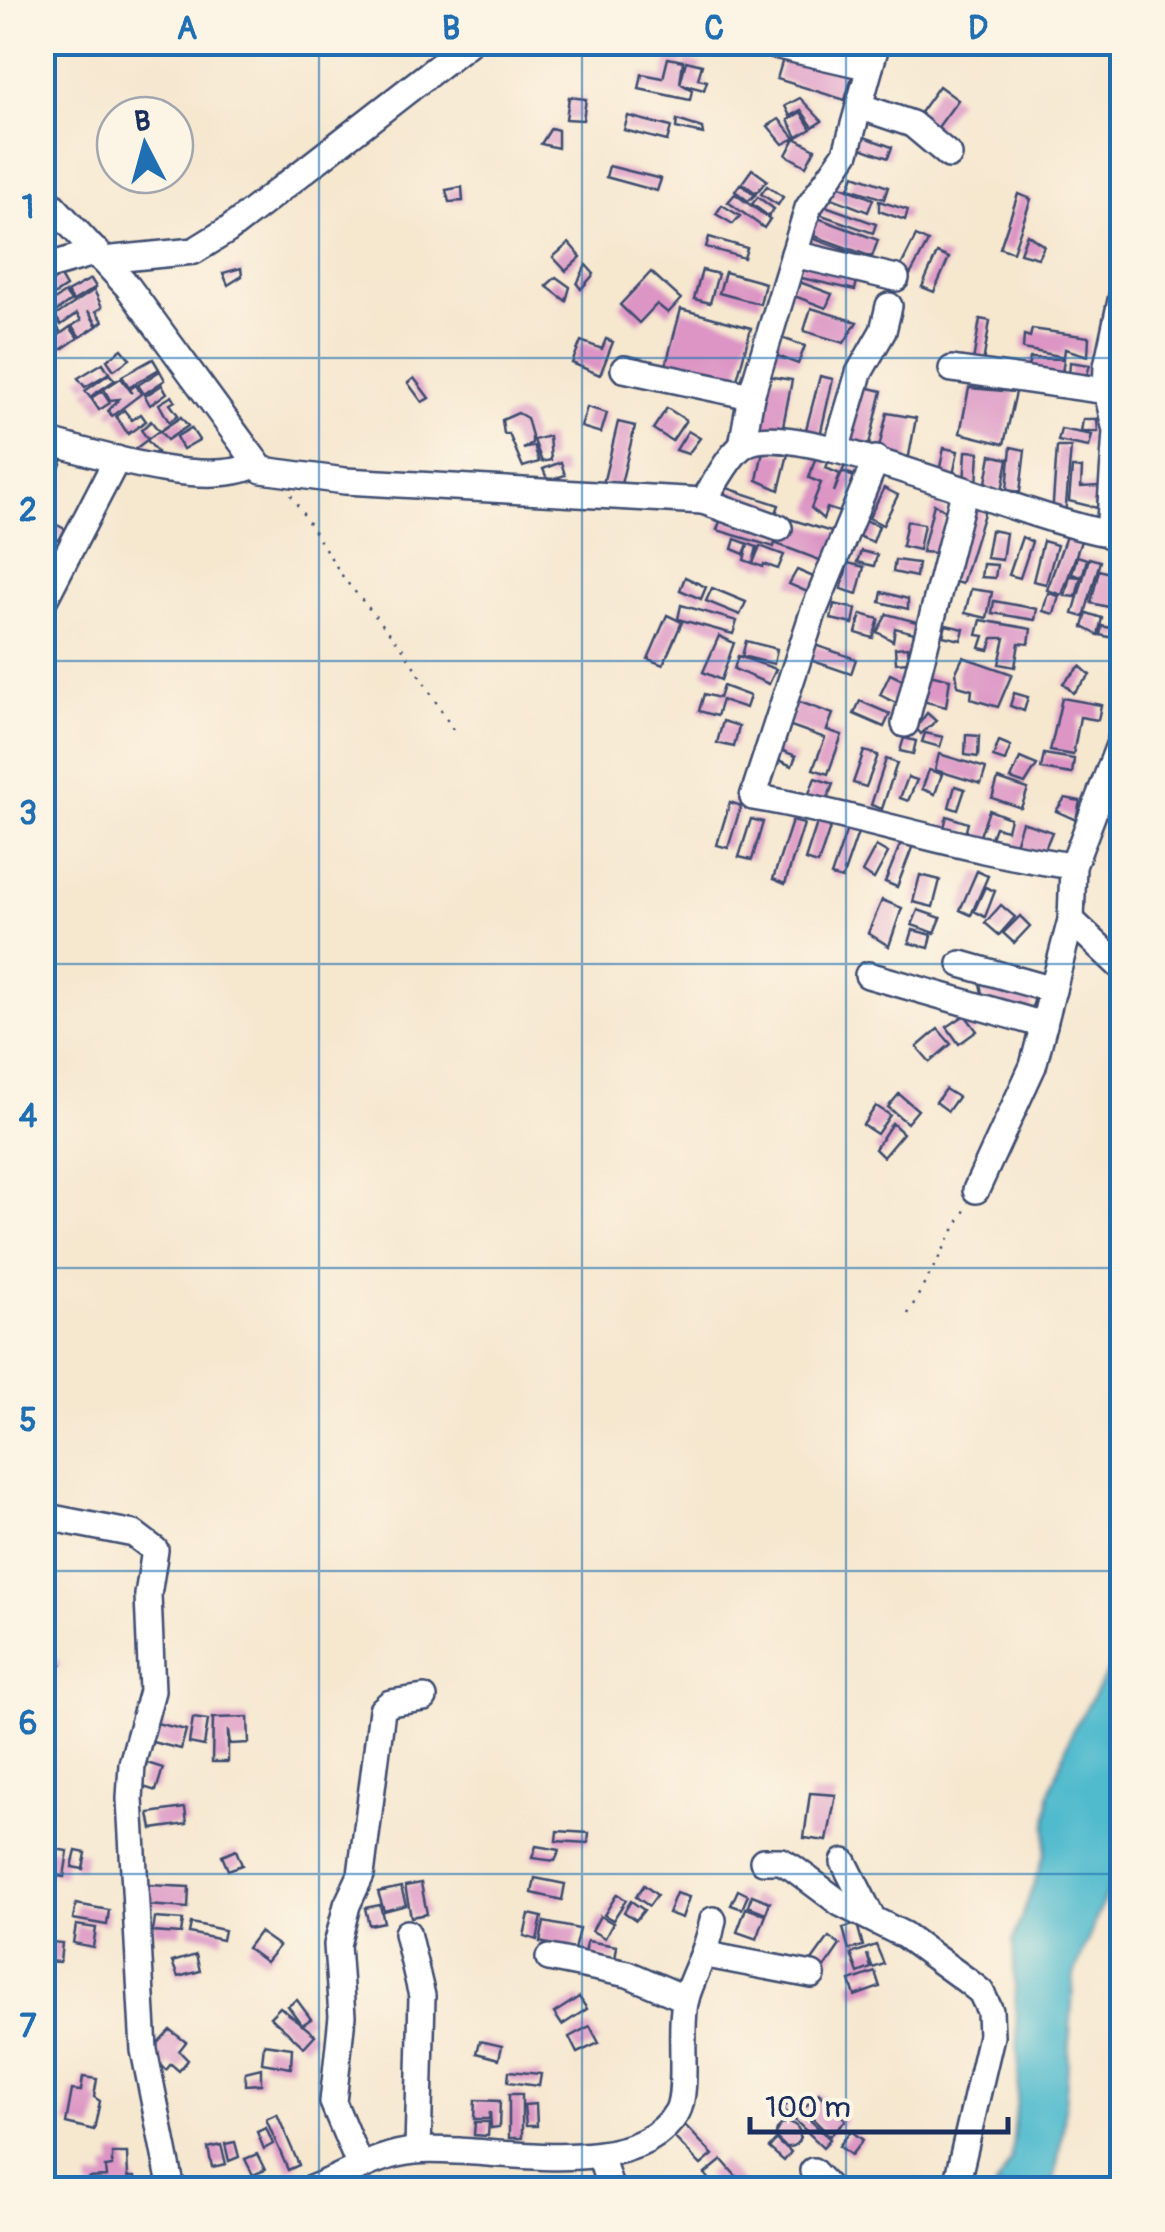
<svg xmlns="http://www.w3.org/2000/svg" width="1165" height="2232" font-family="Pangolin,sans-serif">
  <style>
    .water { fill: #51bbce; stroke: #367596; stroke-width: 2.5 }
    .building { fill: #dc95c5 }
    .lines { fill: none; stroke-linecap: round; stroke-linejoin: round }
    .minor-casing { stroke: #3c4b6f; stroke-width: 30 }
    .path { stroke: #3c4b6f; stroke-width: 2.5; stroke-dasharray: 2.5 8; stroke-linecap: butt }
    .minor { stroke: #fff; stroke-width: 25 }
    .grid { fill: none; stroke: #1f6fb2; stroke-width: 2.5; stroke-opacity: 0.55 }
    .neatline { fill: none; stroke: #1f6fb2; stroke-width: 4 }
    .grid-label { font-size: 32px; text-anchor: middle; font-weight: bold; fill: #1f6fb2 }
  </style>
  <rect width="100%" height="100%" fill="#fcf5e5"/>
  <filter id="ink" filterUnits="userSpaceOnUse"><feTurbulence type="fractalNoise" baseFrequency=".01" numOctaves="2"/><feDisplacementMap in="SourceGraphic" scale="20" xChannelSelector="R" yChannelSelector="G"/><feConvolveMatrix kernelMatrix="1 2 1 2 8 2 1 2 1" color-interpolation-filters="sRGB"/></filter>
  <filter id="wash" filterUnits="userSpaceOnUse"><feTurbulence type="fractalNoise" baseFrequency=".0048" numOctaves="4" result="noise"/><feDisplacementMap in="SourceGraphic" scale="40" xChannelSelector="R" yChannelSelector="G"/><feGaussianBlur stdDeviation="2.25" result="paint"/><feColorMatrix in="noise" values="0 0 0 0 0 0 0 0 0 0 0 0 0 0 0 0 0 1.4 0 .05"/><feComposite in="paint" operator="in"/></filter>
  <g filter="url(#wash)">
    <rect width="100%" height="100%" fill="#f6e7cf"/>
    <path class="water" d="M 1122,1648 L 1122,1822 L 1117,1867 L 1074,1975 L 1064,2122 L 1053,2189 L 995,2189 L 1011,2160 L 1019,2078 L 1013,1941 L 1045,1853 L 1049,1795 L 1072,1731 Z"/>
    <g id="blocks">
      <g class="building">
        <path d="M 785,52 L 853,73 L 845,100 L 777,79 Z"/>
        <path d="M 668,58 L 683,61 L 680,84 L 686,61 L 702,65 L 698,79 L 707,81 L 704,90 L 681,84 L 692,90 L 690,100 L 639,89 L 642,74 L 663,78 Z"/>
        <path d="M 939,86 L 958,100 L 933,134 L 914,121 Z"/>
        <path d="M 569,97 L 586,99 L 583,120 L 566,119 Z"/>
        <path d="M 800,98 L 822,121 L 813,127 L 801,110 L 790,116 L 785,106 Z"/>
        <path d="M 801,112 L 811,129 L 797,137 L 788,120 Z"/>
        <path d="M 628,116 L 671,127 L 667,141 L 624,130 Z"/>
        <path d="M 779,119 L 795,138 L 815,149 L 806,166 L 786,155 L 795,138 L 783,144 L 768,126 Z"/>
        <path d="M 677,120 L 702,128 L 703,134 L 676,128 Z"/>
        <path d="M 551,128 L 558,130 L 558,148 L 541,144 Z"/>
        <path d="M 856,134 L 892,147 L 888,158 L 852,145 Z"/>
        <path d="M 609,166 L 661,179 L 657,191 L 606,177 Z"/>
        <path d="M 752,169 L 767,180 L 756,193 L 742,183 Z"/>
        <path d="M 854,175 L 888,187 L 884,199 L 849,188 Z"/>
        <path d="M 833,183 L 873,199 L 868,212 L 827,196 Z"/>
        <path d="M 740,184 L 755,195 L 748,201 L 735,191 Z"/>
        <path d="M 767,186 L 783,197 L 778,205 L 761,194 Z"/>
        <path d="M 462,187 L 463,201 L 449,202 L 446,190 Z"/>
        <path d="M 735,194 L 770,219 L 764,228 L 728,202 Z"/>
        <path d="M 1018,194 L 1031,199 L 1013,252 L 1000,248 Z"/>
        <path d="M 758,197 L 774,209 L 768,216 L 752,204 Z"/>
        <path d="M 879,201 L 908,210 L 905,220 L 879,211 Z"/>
        <path d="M 820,204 L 876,224 L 873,233 L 816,213 Z"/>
        <path d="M 722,205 L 740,216 L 733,224 L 716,214 Z"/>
        <path d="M 812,216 L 878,240 L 872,257 L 806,233 Z"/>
        <path d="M 1120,231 L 1122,232 L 1122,267 L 1115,266 Z"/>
        <path d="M 1027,234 L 1044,246 L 1038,258 L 1020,253 Z"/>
        <path d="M 803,235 L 879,262 L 800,246 Z"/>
        <path d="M 916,236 L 928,242 L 909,277 L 898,272 Z"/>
        <path d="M 709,237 L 747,248 L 744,258 L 706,247 Z"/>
        <path d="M 569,243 L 581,257 L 566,271 L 553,257 Z"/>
        <path d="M 937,253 L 949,258 L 934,292 L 922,287 Z"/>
        <path d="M 802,261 L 857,281 L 855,290 L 797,277 Z"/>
        <path d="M 586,265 L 594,274 L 581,289 L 577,284 Z"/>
        <path d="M 241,268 L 242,276 L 228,285 L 223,273 Z"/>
        <path d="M 702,270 L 718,274 L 710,303 L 694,299 Z"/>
        <path d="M 651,272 L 681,299 L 668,313 L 657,304 L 639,323 L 620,305 Z"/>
        <path d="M 725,272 L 765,283 L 760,304 L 719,293 Z"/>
        <path d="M 60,277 L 66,287 L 49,298 L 42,288 Z"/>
        <path d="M 556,277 L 570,287 L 566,301 L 546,286 Z"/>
        <path d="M 91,279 L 96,287 L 73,301 L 67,292 Z"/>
        <path d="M 794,280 L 832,294 L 826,308 L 789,294 Z"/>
        <path d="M 94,290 L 102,307 L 96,311 L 103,321 L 98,325 L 88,311 L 97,326 L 80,337 L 72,326 L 81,320 L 77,314 L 61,325 L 55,316 Z"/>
        <path d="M 65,293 L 71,301 L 54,313 L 48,304 Z"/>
        <path d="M 811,308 L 857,322 L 844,343 L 804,331 Z"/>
        <path d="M 681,309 L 751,328 L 734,391 L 664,372 Z"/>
        <path d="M 52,319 L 60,331 L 46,339 L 42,325 Z"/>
        <path d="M 980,319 L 990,321 L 983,363 L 973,361 Z"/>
        <path d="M 70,327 L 78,338 L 56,353 L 48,343 Z"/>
        <path d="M 1032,329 L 1089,337 L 1088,356 L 1065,349 L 1064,357 L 1023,349 L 1024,335 L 1030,337 Z"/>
        <path d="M 779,337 L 805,346 L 798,364 L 772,354 Z"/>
        <path d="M 606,339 L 613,342 L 600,375 L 572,363 L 581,341 L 602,349 Z"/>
        <path d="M 122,349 L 130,359 L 114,370 L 107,360 Z"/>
        <path d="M 1030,358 L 1064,359 L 1061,381 L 1026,376 Z"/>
        <path d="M 153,359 L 159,369 L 129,387 L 122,376 Z"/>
        <path d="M 1070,362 L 1090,365 L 1085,381 L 1069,378 Z"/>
        <path d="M 103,363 L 109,373 L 85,387 L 78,378 Z"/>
        <path d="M 160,371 L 165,380 L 144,394 L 138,385 Z"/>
        <path d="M 109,374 L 115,380 L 90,397 L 85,391 Z"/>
        <path d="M 767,376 L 792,380 L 782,431 L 755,426 Z"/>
        <path d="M 820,376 L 833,379 L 819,440 L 804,437 Z"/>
        <path d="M 121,378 L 132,393 L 130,389 L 136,385 L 141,394 L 112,416 L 108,411 L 119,399 L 110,400 L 104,389 Z"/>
        <path d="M 414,378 L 429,398 L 422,402 L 408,383 Z"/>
        <path d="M 162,385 L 167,393 L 150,405 L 145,396 Z"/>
        <path d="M 857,385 L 882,391 L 868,449 L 849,445 Z"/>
        <path d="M 969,388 L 1016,392 L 1004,444 L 960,433 Z"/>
        <path d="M 102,391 L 110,403 L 99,410 L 91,398 Z"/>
        <path d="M 172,396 L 175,401 L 170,404 L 178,415 L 169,422 L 159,404 Z"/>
        <path d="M 587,407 L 607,413 L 601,433 L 581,427 Z"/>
        <path d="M 667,408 L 686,420 L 672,441 L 653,429 Z"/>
        <path d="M 124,410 L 132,420 L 141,414 L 146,421 L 128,434 L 116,416 Z"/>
        <path d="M 518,413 L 527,418 L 532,436 L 532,443 L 523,449 L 534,446 L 539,462 L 523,467 L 509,434 L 504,434 L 502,420 Z"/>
        <path d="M 887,413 L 916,418 L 908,461 L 877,457 Z"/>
        <path d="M 181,417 L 188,426 L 167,440 L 160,431 Z"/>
        <path d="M 1083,419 L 1097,419 L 1098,432 L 1081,432 Z"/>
        <path d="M 151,421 L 159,431 L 148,439 L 141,430 Z"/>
        <path d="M 618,422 L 635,426 L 620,488 L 603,484 Z"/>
        <path d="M 191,428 L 199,440 L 183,449 L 176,437 Z"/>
        <path d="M 1061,429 L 1092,435 L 1089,447 L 1058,441 Z"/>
        <path d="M 688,431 L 700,438 L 688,454 L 676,450 Z"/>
        <path d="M 549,436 L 551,460 L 542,462 L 534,440 Z"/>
        <path d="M 147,440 L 157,452 L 145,461 L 135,449 Z"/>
        <path d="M 1011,447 L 1025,450 L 1020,492 L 1007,490 Z"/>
        <path d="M 1057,447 L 1071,447 L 1065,517 L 1052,516 Z"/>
        <path d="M 944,448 L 958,451 L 952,480 L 938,477 Z"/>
        <path d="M 763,451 L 788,454 L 779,490 L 757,480 Z"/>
        <path d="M 966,451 L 979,452 L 977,485 L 964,485 Z"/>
        <path d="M 50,452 L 64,455 L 57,475 L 45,470 Z"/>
        <path d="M 991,455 L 1008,459 L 1002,491 L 985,488 Z"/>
        <path d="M 816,456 L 829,460 L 826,468 L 840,474 L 834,492 L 845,465 L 859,469 L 857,476 L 843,472 L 856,478 L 842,513 L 827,508 L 823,519 L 811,508 L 821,483 L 809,478 Z"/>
        <path d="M 561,462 L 565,475 L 548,481 L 543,469 Z"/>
        <path d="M 1072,468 L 1082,468 L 1081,487 L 1099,486 L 1097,508 L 1069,501 Z"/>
        <path d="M 727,488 L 779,505 L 774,519 L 722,503 Z"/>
        <path d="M 884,488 L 898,495 L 883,525 L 869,518 Z"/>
        <path d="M 934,504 L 946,511 L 937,553 L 922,552 Z"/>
        <path d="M 968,505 L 985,510 L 962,584 L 948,580 Z"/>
        <path d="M 721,518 L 777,534 L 774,547 L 717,530 Z"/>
        <path d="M 860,518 L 879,526 L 873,542 L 853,534 Z"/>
        <path d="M 790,519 L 841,535 L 830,564 L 777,544 Z"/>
        <path d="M 907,521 L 924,524 L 919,550 L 902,546 Z"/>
        <path d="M 53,523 L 65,529 L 59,540 L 47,534 Z"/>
        <path d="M 991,530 L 1006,533 L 1002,560 L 986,558 Z"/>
        <path d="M 1066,536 L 1081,541 L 1062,595 L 1047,590 Z"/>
        <path d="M 1022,537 L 1032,542 L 1020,578 L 1009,575 Z"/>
        <path d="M 735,539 L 757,547 L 753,563 L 760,546 L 784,555 L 778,569 L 764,564 L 763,567 L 744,560 L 748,544 L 744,554 L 732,549 Z"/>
        <path d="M 1043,541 L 1057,545 L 1046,584 L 1033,581 Z"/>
        <path d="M 861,551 L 877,555 L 874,566 L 857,562 Z"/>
        <path d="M 1077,556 L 1087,559 L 1082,577 L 1072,574 Z"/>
        <path d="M 1089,558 L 1100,561 L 1084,617 L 1073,614 Z"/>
        <path d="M 895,560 L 918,563 L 916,577 L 893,572 Z"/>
        <path d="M 1112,562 L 1122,565 L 1121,610 L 1091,603 L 1099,570 L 1109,573 Z"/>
        <path d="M 848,563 L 864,567 L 857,594 L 841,589 Z"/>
        <path d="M 983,564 L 997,565 L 995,578 L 981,577 Z"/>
        <path d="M 797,570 L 818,579 L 812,594 L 789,584 Z"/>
        <path d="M 1070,576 L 1081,577 L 1076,597 L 1065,596 Z"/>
        <path d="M 685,577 L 706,587 L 701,599 L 680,590 Z"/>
        <path d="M 712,588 L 746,602 L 740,615 L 706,601 Z"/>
        <path d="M 971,589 L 992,592 L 987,618 L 965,613 Z"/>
        <path d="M 882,592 L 908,599 L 908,609 L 880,602 Z"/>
        <path d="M 1048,593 L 1059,596 L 1054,614 L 1043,611 Z"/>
        <path d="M 994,601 L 1037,609 L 1035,620 L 992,613 Z"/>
        <path d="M 834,604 L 856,609 L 853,624 L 831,619 Z"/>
        <path d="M 681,605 L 737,621 L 733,634 L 678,619 Z"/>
        <path d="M 1087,613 L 1102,618 L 1098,635 L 1083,627 Z"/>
        <path d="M 861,614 L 879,619 L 873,638 L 856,633 Z"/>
        <path d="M 887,614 L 924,624 L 922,635 L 895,628 L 893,641 L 877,632 Z"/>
        <path d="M 667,615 L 682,622 L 663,665 L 648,659 Z"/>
        <path d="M 981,620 L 1031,629 L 1029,644 L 1019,643 L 1015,667 L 999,664 L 1005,638 L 993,638 L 989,650 L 980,648 L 984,636 L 977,635 Z"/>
        <path d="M 946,625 L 964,629 L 961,640 L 943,636 Z"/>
        <path d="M 1102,626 L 1122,631 L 1122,640 L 1100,635 Z"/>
        <path d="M 719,636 L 734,643 L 721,680 L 703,672 Z"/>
        <path d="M 746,641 L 777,649 L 774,664 L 742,656 Z"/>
        <path d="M 815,645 L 856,659 L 851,674 L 810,660 Z"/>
        <path d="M 908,647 L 909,662 L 896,663 L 895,648 Z"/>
        <path d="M 738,656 L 776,669 L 769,684 L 734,669 Z"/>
        <path d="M 963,657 L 1012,674 L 998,707 L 971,699 L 972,690 L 958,686 L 956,672 Z"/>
        <path d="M 1080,666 L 1090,675 L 1073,693 L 1063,683 Z"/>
        <path d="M 921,672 L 950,679 L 946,707 L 915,699 Z"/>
        <path d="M 890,674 L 907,682 L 896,703 L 880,695 Z"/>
        <path d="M 723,686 L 750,696 L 746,708 L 722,700 L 717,716 L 699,711 L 704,694 L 719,698 Z"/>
        <path d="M 1014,693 L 1028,697 L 1024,711 L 1010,706 Z"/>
        <path d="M 1062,698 L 1101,705 L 1098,720 L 1080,717 L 1073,755 L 1050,751 Z"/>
        <path d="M 797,701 L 833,714 L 827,730 L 842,735 L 828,774 L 813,769 L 825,738 L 788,725 Z"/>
        <path d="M 860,701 L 890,714 L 884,727 L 854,714 Z"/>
        <path d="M 927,713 L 936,721 L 921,734 L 916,728 Z"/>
        <path d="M 723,721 L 739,726 L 734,747 L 717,743 Z"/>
        <path d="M 925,733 L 943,737 L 940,747 L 922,742 Z"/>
        <path d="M 966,735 L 979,736 L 978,757 L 965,755 Z"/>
        <path d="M 904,738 L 916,741 L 913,754 L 900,751 Z"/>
        <path d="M 999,741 L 1011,746 L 1005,761 L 993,757 Z"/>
        <path d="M 773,747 L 796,756 L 792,766 L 769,756 Z"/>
        <path d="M 864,751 L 878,755 L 866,787 L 853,783 Z"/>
        <path d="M 939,754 L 986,768 L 981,784 L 935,770 Z"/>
        <path d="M 1044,754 L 1074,759 L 1072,774 L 1041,769 Z"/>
        <path d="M 1020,758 L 1037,765 L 1025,784 L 1011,779 Z"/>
        <path d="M 886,759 L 897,763 L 882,809 L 871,805 Z"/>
        <path d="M 929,770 L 942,774 L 935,794 L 922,789 Z"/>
        <path d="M 908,777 L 917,780 L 908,801 L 900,798 Z"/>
        <path d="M 815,778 L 833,784 L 824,808 L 806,801 Z"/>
        <path d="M 998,779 L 1028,789 L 1021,808 L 992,798 Z"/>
        <path d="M 955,786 L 965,789 L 958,810 L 949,807 Z"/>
        <path d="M 1065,798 L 1080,801 L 1076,820 L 1056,811 Z"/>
        <path d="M 730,802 L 741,806 L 728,848 L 717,845 Z"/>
        <path d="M 989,810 L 1010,818 L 1007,830 L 995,827 L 987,848 L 977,844 Z"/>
        <path d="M 821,811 L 834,816 L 818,864 L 805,860 Z"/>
        <path d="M 947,816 L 968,823 L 962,845 L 941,839 Z"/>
        <path d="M 751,819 L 763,822 L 752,860 L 739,857 Z"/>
        <path d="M 792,821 L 804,824 L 785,884 L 773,879 Z"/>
        <path d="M 1022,822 L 1052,832 L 1042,856 L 1014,848 Z"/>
        <path d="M 849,823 L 860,827 L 842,879 L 831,876 Z"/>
        <path d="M 904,835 L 915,840 L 897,887 L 885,882 Z"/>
        <path d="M 876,846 L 888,853 L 874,879 L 862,872 Z"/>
        <path d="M 977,871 L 988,876 L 971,915 L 960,910 Z"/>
        <path d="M 920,875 L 940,880 L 933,907 L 913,902 Z"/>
        <path d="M 985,887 L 995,891 L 985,917 L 974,911 Z"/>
        <path d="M 882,900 L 902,908 L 889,946 L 868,933 Z"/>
        <path d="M 1001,905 L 1015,917 L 999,935 L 985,923 Z"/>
        <path d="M 918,910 L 941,918 L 935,933 L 912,925 Z"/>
        <path d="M 1020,916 L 1030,926 L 1014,943 L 1003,933 Z"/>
        <path d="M 913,930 L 932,935 L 929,948 L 909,943 Z"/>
        <path d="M 980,983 L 1037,992 L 1030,1013 L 983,999 Z"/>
        <path d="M 965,1015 L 977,1031 L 959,1044 L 947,1027 Z"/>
        <path d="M 938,1029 L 951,1044 L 930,1062 L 917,1047 Z"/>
        <path d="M 945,1089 L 958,1097 L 948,1111 L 936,1102 Z"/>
        <path d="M 899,1094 L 918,1110 L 907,1123 L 888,1107 Z"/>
        <path d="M 876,1106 L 890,1115 L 877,1134 L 863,1125 Z"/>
        <path d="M 892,1123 L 903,1133 L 883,1157 L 875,1149 Z"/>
        <path d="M 49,1652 L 61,1664 L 50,1675 L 42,1668 Z"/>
        <path d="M 248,1717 L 249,1743 L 230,1744 L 228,1730 L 228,1762 L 212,1762 L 213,1718 Z"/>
        <path d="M 193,1718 L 208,1720 L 204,1746 L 189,1743 Z"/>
        <path d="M 156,1723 L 186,1730 L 181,1749 L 152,1742 Z"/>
        <path d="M 147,1763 L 163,1768 L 156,1791 L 140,1786 Z"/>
        <path d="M 810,1793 L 836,1795 L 827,1841 L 804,1838 Z"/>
        <path d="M 185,1808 L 187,1824 L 152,1829 L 149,1813 Z"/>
        <path d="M 557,1831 L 589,1833 L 588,1843 L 556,1841 Z"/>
        <path d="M 536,1846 L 560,1850 L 555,1861 L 532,1858 Z"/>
        <path d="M 46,1848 L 68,1851 L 64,1877 L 42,1873 Z"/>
        <path d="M 236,1850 L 242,1865 L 228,1870 L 222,1856 Z"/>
        <path d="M 76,1851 L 86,1853 L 83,1869 L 72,1867 Z"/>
        <path d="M 535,1878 L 565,1884 L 562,1900 L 532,1893 Z"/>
        <path d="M 421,1883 L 427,1914 L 411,1917 L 405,1886 Z"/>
        <path d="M 148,1885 L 189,1887 L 188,1908 L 147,1905 Z"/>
        <path d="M 644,1885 L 657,1895 L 649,1906 L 636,1897 Z"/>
        <path d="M 401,1887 L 406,1905 L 384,1911 L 378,1892 Z"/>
        <path d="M 738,1890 L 748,1895 L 742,1909 L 731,1905 Z"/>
        <path d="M 676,1893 L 689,1897 L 682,1918 L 668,1913 Z"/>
        <path d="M 617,1894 L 626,1900 L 613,1920 L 604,1915 Z"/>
        <path d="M 752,1895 L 770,1902 L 766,1913 L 748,1906 Z"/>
        <path d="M 631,1901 L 644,1910 L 636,1920 L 624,1912 Z"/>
        <path d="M 76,1904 L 109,1910 L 107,1925 L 73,1919 Z"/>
        <path d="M 380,1905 L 384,1922 L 369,1925 L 365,1908 Z"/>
        <path d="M 746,1908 L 766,1915 L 757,1939 L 737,1932 Z"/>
        <path d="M 529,1914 L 542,1917 L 537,1940 L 524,1936 Z"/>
        <path d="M 600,1916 L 613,1923 L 605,1938 L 592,1931 Z"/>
        <path d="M 155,1918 L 183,1920 L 181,1934 L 153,1932 Z"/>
        <path d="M 544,1922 L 579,1929 L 574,1950 L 540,1942 Z"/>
        <path d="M 191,1923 L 224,1930 L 222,1940 L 189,1933 Z"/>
        <path d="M 857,1924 L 863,1946 L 849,1950 L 843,1928 Z"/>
        <path d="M 76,1925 L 96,1928 L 93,1947 L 73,1943 Z"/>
        <path d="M 259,1932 L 279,1946 L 266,1962 L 247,1948 Z"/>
        <path d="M 829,1937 L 840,1945 L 818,1977 L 806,1969 Z"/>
        <path d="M 42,1941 L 62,1943 L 60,1962 L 42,1961 Z"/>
        <path d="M 587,1941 L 617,1946 L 615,1960 L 585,1956 Z"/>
        <path d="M 876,1945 L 884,1964 L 873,1968 L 867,1954 L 871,1968 L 858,1973 L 851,1954 Z"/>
        <path d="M 196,1955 L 200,1971 L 178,1977 L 172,1962 Z"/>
        <path d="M 875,1972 L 880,1987 L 855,1996 L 850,1981 Z"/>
        <path d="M 579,1997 L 587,2009 L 562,2025 L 554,2013 Z"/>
        <path d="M 297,2000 L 311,2019 L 302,2025 L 288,2006 Z"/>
        <path d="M 280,2007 L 315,2035 L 304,2047 L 270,2017 Z"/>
        <path d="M 590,2026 L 599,2043 L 577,2053 L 569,2037 Z"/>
        <path d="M 170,2030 L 186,2042 L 179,2051 L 188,2060 L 179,2071 L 171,2064 L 166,2070 L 149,2052 Z"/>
        <path d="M 480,2041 L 502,2046 L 499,2059 L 477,2053 Z"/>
        <path d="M 264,2044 L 292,2048 L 291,2068 L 262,2063 Z"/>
        <path d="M 261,2068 L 261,2084 L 245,2085 L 245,2072 Z"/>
        <path d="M 509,2071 L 541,2074 L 539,2086 L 508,2082 Z"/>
        <path d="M 83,2077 L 97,2079 L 94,2097 L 100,2101 L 94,2130 L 66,2123 L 72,2090 L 81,2091 Z"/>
        <path d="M 819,2093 L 846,2120 L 830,2136 L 803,2109 Z"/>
        <rect x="509" y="2094" width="13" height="44"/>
        <path d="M 475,2100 L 500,2101 L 499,2127 L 491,2128 L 490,2112 L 489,2119 L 474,2119 Z"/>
        <path d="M 790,2101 L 830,2139 L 823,2147 L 783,2109 Z"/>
        <path d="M 536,2104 L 537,2126 L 526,2126 L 524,2105 Z"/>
        <path d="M 277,2114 L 299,2165 L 288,2170 L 266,2119 Z"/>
        <path d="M 475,2122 L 489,2122 L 488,2136 L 474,2135 Z"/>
        <circle cx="788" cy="2135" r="12"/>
        <path d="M 684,2124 L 713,2155 L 701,2165 L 672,2135 Z"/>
        <path d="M 266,2128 L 273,2144 L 264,2149 L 257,2132 Z"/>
        <path d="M 851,2131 L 863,2140 L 851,2155 L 839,2146 Z"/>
        <path d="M 777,2139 L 791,2152 L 784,2161 L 769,2148 Z"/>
        <path d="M 235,2142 L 239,2157 L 229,2161 L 225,2144 Z"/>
        <path d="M 221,2145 L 226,2164 L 212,2167 L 208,2148 Z"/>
        <path d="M 112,2153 L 127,2153 L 128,2177 L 135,2177 L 137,2190 L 89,2190 L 89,2178 L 106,2177 L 105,2167 L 112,2166 Z"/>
        <path d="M 257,2154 L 265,2170 L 253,2175 L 245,2159 Z"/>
        <path d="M 722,2160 L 748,2190 L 719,2190 L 705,2174 Z"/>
      </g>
    </g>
  </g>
  <g filter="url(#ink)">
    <use href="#blocks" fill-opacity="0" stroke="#3c4b6f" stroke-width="2.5"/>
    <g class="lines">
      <g class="minor-casing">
        <g id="minor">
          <path d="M 761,42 L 870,67"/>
          <path d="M 859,106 L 912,124 L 949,155"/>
          <path d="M 42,194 L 128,287 L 262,470 L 345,481 L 703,501 C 715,485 728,455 744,445 C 793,412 1047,531 1122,535"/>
          <path d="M 794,254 L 896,278"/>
          <path d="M 103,260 L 194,251 L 228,230 L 470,42"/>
          <path d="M 42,268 L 97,252"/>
          <path d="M 624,369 L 751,396"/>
          <path d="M 952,369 L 1106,391"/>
          <path d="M 42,440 C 96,454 204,489 255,465"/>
          <path d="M 742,446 L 751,396 L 808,208 L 846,153 L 877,42"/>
          <path d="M 836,450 L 859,373 L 883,331 L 889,306"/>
          <path d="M 876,459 L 813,613 L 753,797 C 861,815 964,852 1073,866"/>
          <path d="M 703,501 L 779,528"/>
          <path d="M 1109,535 L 1116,431 L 1106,387 L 1107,366 L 1122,296"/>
          <path d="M 42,604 L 117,459"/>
          <path d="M 905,724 L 964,493"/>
          <path d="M 1071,920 L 1122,968"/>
          <path d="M 961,964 L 1053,990"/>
          <path d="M 868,975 L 1044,1025"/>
          <path d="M 976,1190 L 1033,1066 L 1071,920 L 1073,866 L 1122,737"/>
          <path d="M 42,1516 L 134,1534 L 155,1550 L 148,1595 L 152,1691 L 132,1764 L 130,1799 L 144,2050 L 172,2190"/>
          <path d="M 763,1861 L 781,1861 L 793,1868 L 840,1903 L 904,1935 L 966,1980 L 981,1992 L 990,2011 L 991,2036 L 955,2190"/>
          <path d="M 844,1862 L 871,1916"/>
          <path d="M 407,1933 L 422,1996 L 418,2150"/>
          <path d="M 707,1955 L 812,1975"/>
          <path d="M 549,1958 L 628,1974 L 686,1999"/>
          <path d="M 600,2155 L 611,2190"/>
          <path d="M 360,2167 L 333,2102 L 342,2016 L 337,1945 L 347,1905 L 361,1875 L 382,1710 L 390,1703 L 424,1698"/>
          <path d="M 813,2171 L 831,2190"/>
          <path d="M 308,2190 C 344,2177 377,2154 415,2151 C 482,2144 634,2186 677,2112 C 689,2091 678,2028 686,1998 C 695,1969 707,1954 713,1920"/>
        </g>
      </g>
      <g class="path">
        <path d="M 291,495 L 345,580 L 404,650 L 455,733"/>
        <path d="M 908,1314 L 965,1210"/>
      </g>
      <use href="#minor" class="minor"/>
    </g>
  </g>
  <path class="grid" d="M 319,42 L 319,2190M 582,42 L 582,2190M 846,42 L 846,2190M 42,358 L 1122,358M 42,661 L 1122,661M 42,964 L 1122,964M 42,1268 L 1122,1268M 42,1571 L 1122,1571M 42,1874 L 1122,1874"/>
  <rect width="1165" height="2232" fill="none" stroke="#fcf5e5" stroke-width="110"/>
  <g transform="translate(145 145) rotate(354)"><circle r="48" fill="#fcf5e5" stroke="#a2a6af" stroke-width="2.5"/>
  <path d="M0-8L18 38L0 25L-18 38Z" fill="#1f6fb2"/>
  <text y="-15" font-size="28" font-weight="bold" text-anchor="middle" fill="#1b2f5e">B</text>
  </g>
  <path d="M750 2117v15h258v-15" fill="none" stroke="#1b2f5e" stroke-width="5"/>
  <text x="765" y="2117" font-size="30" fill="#1b2f5e" stroke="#fcf5e5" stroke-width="8" paint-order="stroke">100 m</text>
  <rect x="55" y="55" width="1055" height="2122" class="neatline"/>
  <g class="grid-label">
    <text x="187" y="39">A</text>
    <text x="451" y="39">B</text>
    <text x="714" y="39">C</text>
    <text x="978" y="39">D</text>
    <text x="28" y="218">1</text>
    <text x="28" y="521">2</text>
    <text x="28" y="824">3</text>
    <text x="28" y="1127">4</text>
    <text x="28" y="1431">5</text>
    <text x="28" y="1734">6</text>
    <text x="28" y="2037">7</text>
  </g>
</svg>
